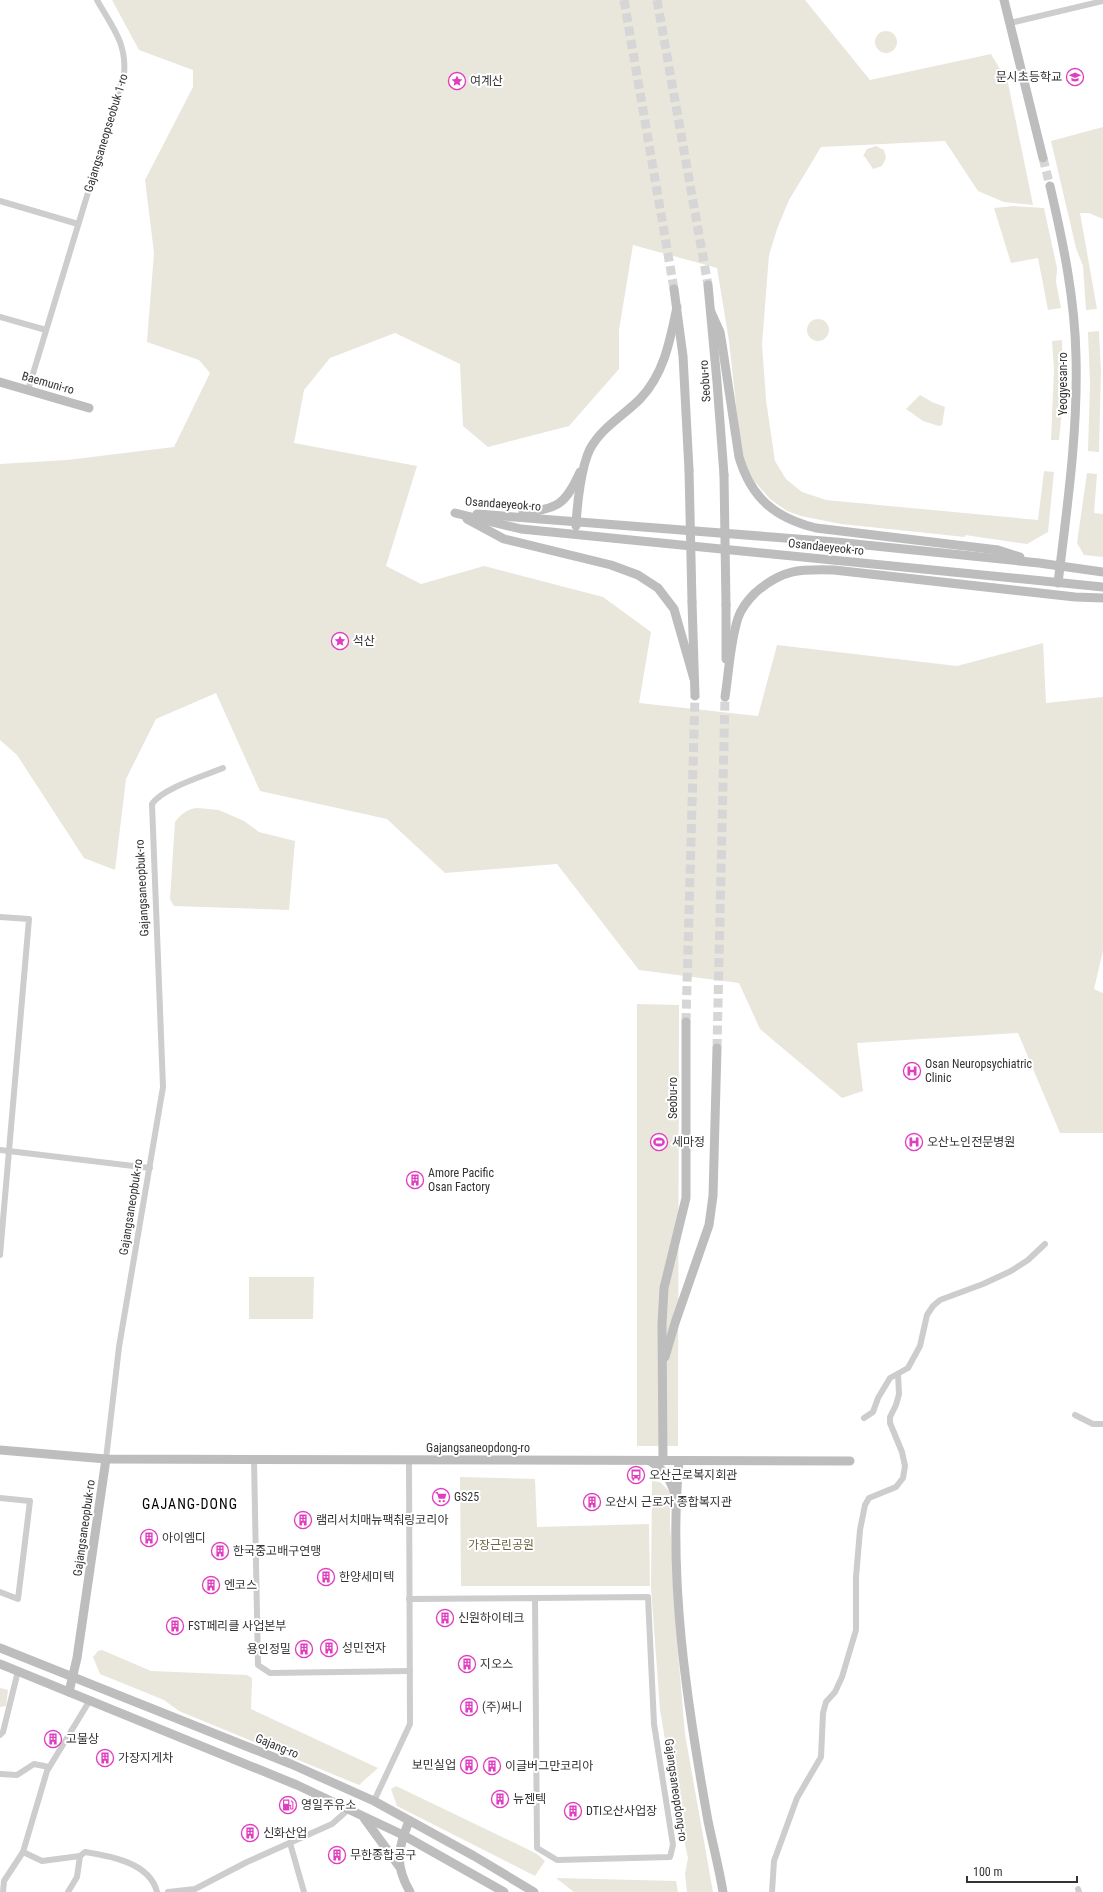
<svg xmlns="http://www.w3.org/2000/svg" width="1103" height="1892" font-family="'Roboto Condensed','Noto Sans KR',sans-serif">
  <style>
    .green { fill: #e9e6dc }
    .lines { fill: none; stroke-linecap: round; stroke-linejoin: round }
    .secondary-tunnel { stroke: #d6d6d6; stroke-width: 9; stroke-dasharray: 9 4.5; stroke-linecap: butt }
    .street { stroke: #cdcdcd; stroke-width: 6 }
    .secondary { stroke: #bdbdbd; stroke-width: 9 }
    .secondary-bridge { stroke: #bdbdbd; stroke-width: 9 }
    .labels { text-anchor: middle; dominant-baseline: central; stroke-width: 4; stroke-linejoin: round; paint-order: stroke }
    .poi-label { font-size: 12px; fill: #333; stroke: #fff; text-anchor: start }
    .street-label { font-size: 12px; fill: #333; stroke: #fff }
    .park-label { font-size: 12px; fill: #6d6541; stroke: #fff }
    .quarter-label { font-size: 14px; letter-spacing: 1px; fill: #000; stroke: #fff }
  </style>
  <rect width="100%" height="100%" fill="#fff"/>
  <g class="green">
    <path d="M 112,0 L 805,0 L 870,80 L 991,54 L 1008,83 L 1033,205 L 1004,202 L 978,191 L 945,141 L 821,147 L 789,200 L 777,229 L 769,255 L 762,344 L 766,400 L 775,461 L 786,479 L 802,492 L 826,500 L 1038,520 L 1044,471 L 1054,472 L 1048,532 L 1027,544 L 965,535 L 965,537 L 841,524 L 801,516 L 787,511 L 770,499 L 749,475 L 742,459 L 729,341 L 717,268 L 633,245 L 619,330 L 619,369 L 569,426 L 488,447 L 463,426 L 460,364 L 395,333 L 330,358 L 304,390 L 294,443 L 417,466 L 386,566 L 421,584 L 484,566 L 603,597 L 651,632 L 639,703 L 758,716 L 777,645 L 957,666 L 1043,643 L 1046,703 L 1103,697 L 1103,951 L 1094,989 L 1103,993 L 1103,1133 L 1060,1133 L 1018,1033 L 857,1043 L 863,1091 L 842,1098 L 760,1029 L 739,983 L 639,970 L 557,864 L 445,873 L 387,819 L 260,791 L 216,693 L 156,719 L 126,779 L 115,870 L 84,858 L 17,755 L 0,740 L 0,464 L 67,460 L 174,447 L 210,373 L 199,360 L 147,342 L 154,253 L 145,180 L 193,87 L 193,70 L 139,50 Z"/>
    <circle cx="886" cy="42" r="11"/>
    <path d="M 1103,127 L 1103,219 L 1089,213 L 1080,213 L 1097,309 L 1086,310 L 1083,266 L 1076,248 L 1051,141 Z"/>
    <path d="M 876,146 L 884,150 L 886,158 L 882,166 L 873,169 L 865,157 L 863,156 L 867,149 Z"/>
    <path d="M 1013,206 L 1044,208 L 1057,268 L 1056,282 L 1061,308 L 1048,310 L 1038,258 L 1011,263 L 994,208 Z"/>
    <circle cx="818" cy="330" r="11"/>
    <path d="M 1099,331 L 1101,371 L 1099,452 L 1088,451 L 1090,384 L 1088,332 Z"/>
    <path d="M 1062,340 C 1063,374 1063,407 1059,440 L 1051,440 L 1054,369 L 1052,341 Z"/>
    <path d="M 920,395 L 932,402 L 945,407 L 942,425 L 939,426 L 923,421 L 906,409 Z"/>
    <path d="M 1087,473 L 1097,474 L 1094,513 L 1103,514 L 1103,557 L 1084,555 L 1077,543 Z"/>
    <path d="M 197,808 L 219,810 L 244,821 L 259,832 L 295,841 L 289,910 L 174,906 L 170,899 L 175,822 C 181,814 187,809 197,808 Z"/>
    <path d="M 637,1004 L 679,1005 L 678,1446 L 637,1446 Z"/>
    <path d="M 249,1277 L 314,1277 L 313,1319 L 249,1319 Z"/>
    <path d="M 460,1477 L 535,1479 L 537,1527 L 649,1524 L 650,1586 L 461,1586 Z"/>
    <path d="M 652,1481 L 660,1482 L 670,1492 L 670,1527 L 674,1568 L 677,1641 L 685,1734 L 713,1892 L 687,1892 L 685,1874 L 688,1858 L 674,1793 L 660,1710 L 651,1588 Z"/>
    <path d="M 102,1650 L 151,1671 L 247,1675 L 252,1678 L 251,1709 L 378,1768 L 359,1785 L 179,1711 L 164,1700 L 100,1674 L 93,1657 L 98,1651 Z"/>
    <path d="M 0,1688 L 8,1690 L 6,1706 L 0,1707 Z"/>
    <path d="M 396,1786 L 521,1846 L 537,1854 L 545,1861 L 535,1876 L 397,1806 L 391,1789 Z"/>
    <path d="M 556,1878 L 676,1881 L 678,1892 L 574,1892 Z"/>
  </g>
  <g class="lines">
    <g class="secondary-tunnel">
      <path d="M 624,0 L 674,289"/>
      <path d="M 657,0 L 708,285"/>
      <path d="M 1043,158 L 1050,186"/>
      <path d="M 686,1022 L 695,696"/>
      <path d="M 717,1048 L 725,697"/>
    </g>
    <g class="street">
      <path d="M 1010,23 L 1103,1"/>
      <path d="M 0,201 L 78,224"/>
      <path d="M 0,317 L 46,330"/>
      <path d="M 28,390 L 124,74 C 127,43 112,27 97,0"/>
      <path d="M 0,917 L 29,919 L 0,1255"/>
      <path d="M 0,1150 L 150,1168"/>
      <path d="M 1075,1415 L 1093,1424 L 1103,1424"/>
      <path d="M 864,1418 L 873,1412 L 878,1398 L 890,1378 L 908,1368 L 920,1346 L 927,1315 L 933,1306 L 940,1300 L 983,1284 L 1011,1271 L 1028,1260 L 1045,1244"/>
      <path d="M 106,1459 L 119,1347 L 163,1087 L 152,804 C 163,788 204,776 223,768"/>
      <path d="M 254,1460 L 258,1665 L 270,1673 L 410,1671"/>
      <path d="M 0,1498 L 30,1501 L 18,1599 L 0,1592"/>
      <path d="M 409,1599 L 648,1597 L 654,1724 L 673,1845 L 670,1857 L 557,1860 L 537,1848 L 535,1598"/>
      <path d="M 0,1735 L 3,1732 L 18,1671"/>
      <path d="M 0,1774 L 17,1775 L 34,1764 L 49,1767"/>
      <path d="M 374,1801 L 410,1724 L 409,1460"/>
      <path d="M 290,1843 L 304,1892"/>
      <path d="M 23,1852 L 42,1861 L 80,1856 L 85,1852 C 111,1856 150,1863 157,1892"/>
      <path d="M 1078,1889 L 1079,1892"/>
      <path d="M 3,1892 L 4,1881 L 23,1852 L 47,1771 L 90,1700"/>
      <path d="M 68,1892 L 77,1877 L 80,1856"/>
      <path d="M 168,1892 L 195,1889 L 247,1862 L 332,1824 L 349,1809"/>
      <path d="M 772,1892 L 774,1861 L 797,1798 L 821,1757 L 823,1713 L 826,1702 L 835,1692 L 842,1677 L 856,1630 L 856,1577 L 860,1530 L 865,1505 L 869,1498 L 896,1487 L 903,1478 L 905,1466 L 902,1452 L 890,1423 L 890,1417 L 896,1405 L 899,1394 L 898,1374"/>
    </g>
    <g class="secondary">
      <path d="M 1004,0 L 1043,158"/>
      <path d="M 1050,186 C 1063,242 1075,299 1076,357 C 1078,432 1067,508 1058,583"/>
      <path d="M 708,285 L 717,382 L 724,475"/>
      <path d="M 674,289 L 683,356 L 689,470"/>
      <path d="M 711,312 L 720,332 L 722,344 L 739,457 C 751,498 775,518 816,528 L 998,550 L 1020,557"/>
      <path d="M 0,382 L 89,408"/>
      <path d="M 523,512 C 558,510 566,503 580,472"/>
      <path d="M 455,513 L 521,529 L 1103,587"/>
      <path d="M 477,514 L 836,542 L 1039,563 L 1103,572"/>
      <path d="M 467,519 L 504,539 L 611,565 L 638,575 L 658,588 L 674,609 L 694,679"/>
      <path d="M 576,526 C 577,505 581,467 590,449 C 602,427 623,416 640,399 C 664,374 670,341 677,307"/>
      <path d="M 692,602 L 695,696"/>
      <path d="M 726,659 L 726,605"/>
      <path d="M 725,697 C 729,671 730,643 738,618 C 741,609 748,600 755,593 C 782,569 800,569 834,570 L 1075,597 L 1103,598"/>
      <path d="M 665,1357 L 675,1323 L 709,1225 L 713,1196 L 717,1048"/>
      <path d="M 0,1450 L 106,1459 L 850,1461"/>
      <path d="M 650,1461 C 665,1471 669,1477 675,1494"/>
      <path d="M 663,1461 L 662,1324 L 664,1288 L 686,1198 L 686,1022"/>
      <path d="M 679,1461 C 668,1580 687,1704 708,1821 C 713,1845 719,1868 723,1892"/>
      <path d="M 0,1648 L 291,1764 L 374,1801 L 474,1856 L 534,1892"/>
      <path d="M 0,1664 L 297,1785 L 403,1835 L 504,1892"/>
      <path d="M 69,1692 L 77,1658 L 106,1459"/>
      <path d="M 364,1818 L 399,1866"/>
      <path d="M 409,1821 C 398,1849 394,1864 410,1892"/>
    </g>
    <g class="secondary-bridge">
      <path d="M 689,470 L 692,602"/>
      <path d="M 724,475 L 726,605"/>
    </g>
  </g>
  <defs>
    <g id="school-ring" transform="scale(0.9)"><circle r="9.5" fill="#fff" stroke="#df3fbf" stroke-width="1.5"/><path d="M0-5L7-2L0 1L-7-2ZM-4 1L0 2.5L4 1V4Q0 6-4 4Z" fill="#df3fbf"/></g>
    <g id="sight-ring" transform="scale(0.9)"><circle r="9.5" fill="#fff" stroke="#df3fbf" stroke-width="1.5"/><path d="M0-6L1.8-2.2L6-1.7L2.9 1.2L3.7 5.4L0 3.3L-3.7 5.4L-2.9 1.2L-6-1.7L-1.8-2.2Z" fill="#df3fbf"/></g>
    <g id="hospital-ring" transform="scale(0.9)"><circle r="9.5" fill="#fff" stroke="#df3fbf" stroke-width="1.5"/><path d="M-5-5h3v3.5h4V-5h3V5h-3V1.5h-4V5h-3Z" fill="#df3fbf"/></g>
    <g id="stadium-ring" transform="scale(0.9)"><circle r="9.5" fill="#fff" stroke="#df3fbf" stroke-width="1.5"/><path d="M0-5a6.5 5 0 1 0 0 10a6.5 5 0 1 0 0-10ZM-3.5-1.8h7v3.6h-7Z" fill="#df3fbf"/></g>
    <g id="building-ring" transform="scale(0.9)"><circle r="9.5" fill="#fff" stroke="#df3fbf" stroke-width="1.5"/><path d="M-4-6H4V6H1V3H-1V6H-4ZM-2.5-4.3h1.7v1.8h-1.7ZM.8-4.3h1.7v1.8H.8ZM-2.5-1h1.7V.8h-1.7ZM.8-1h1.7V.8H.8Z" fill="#df3fbf"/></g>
    <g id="bus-ring" transform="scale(0.9)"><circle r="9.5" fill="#fff" stroke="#df3fbf" stroke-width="1.5"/><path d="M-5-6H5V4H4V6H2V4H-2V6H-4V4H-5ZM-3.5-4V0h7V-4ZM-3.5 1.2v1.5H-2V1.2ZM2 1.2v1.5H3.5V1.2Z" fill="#df3fbf"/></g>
    <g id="supermarket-ring" transform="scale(0.9)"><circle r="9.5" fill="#fff" stroke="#df3fbf" stroke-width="1.5"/><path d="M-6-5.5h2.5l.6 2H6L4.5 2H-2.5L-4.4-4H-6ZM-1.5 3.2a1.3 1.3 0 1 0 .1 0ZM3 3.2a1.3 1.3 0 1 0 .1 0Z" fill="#df3fbf"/></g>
    <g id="fuel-ring" transform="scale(0.9)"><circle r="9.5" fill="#fff" stroke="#df3fbf" stroke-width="1.5"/><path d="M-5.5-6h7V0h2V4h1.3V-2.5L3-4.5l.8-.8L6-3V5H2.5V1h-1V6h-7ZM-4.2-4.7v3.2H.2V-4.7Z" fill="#df3fbf"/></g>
  </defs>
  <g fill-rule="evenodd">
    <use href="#school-ring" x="1075" y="77"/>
    <use href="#sight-ring" x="457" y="81"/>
    <use href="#sight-ring" x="340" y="641"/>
    <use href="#hospital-ring" x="912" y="1071"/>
    <use href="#stadium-ring" x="659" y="1142"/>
    <use href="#hospital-ring" x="914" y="1142"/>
    <use href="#building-ring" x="415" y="1180"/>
    <use href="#bus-ring" x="636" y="1475"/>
    <use href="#supermarket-ring" x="441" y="1497"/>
    <use href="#building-ring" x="592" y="1502"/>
    <use href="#building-ring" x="303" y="1520"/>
    <use href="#building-ring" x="149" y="1538"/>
    <use href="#building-ring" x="220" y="1551"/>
    <use href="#building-ring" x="326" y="1577"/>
    <use href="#building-ring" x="211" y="1585"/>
    <use href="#building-ring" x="445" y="1618"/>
    <use href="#building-ring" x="175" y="1626"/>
    <use href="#building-ring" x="329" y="1648"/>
    <use href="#building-ring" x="304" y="1649"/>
    <use href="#building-ring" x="467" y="1664"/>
    <use href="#building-ring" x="469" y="1707"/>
    <use href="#building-ring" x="53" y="1739"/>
    <use href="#building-ring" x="105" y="1758"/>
    <use href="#building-ring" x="469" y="1765"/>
    <use href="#building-ring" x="492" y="1766"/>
    <use href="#building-ring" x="500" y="1799"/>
    <use href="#fuel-ring" x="288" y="1805"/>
    <use href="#building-ring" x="573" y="1811"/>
    <use href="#building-ring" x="250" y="1833"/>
    <use href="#building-ring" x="337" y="1855"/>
  </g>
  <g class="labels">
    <g class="poi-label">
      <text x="1062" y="77" text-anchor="end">문시초등학교</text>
      <text x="470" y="81">여계산</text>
      <text x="353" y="641">석산</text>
      <text x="925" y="1064">Osan Neuropsychiatric<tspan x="925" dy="14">Clinic</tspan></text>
      <text x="672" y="1142">세마정</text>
      <text x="927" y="1142">오산노인전문병원</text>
      <text x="428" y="1173">Amore Pacific<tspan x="428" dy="14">Osan Factory</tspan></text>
      <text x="649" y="1475">오산근로복지회관</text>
      <text x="454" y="1497">GS25</text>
      <text x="605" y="1502">오산시 근로자 종합복지관</text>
      <text x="316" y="1520">램리서치매뉴팩춰링코리아</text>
      <text x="162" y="1538">아이엠디</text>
      <text x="233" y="1551">한국중고배구연맹</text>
      <text x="339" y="1577">한양세미텍</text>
      <text x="224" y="1585">엔코스</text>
      <text x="458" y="1618">신원하이테크</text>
      <text x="188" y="1626">FST페리클 사업본부</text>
      <text x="342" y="1648">성민전자</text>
      <text x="291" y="1649" text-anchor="end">용인정밀</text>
      <text x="480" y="1664">지오스</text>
      <text x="482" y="1707">(주)써니</text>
      <text x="66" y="1739">고물상</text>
      <text x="118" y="1758">가장지게차</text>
      <text x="456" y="1765" text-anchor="end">보민실업</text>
      <text x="505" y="1766">이글버그만코리아</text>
      <text x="513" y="1799">뉴젠텍</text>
      <text x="301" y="1805">영일주유소</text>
      <text x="586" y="1811">DTI오산사업장</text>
      <text x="263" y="1833">신화산업</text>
      <text x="350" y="1855">무한종합공구</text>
    </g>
    <g class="street-label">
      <text transform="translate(106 133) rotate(-73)">Gajangsaneopseobuk 1-ro</text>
      <text transform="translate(705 381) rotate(-94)">Seobu-ro</text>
      <text transform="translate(48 383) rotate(16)">Baemuni-ro</text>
      <text transform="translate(1063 384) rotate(-90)">Yeogyesan-ro</text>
      <text transform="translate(503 504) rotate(4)">Osandaeyeok-ro</text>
      <text transform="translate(826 547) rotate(6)">Osandaeyeok-ro</text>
      <text transform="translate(142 888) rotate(-93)">Gajangsaneopbuk-ro</text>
      <text transform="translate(673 1098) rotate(-90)">Seobu-ro</text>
      <text transform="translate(131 1207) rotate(-81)">Gajangsaneopbuk-ro</text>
      <text x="478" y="1448">Gajangsaneopdong-ro</text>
      <text transform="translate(84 1528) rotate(-82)">Gajangsaneopbuk-ro</text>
      <text transform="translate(277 1746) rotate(22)">Gajang-ro</text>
      <text transform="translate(676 1790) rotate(82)">Gajangsaneopdong-ro</text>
    </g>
    <g class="park-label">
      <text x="501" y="1545">가장근린공원</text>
    </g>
    <g class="quarter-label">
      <text x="190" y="1504">GAJANG-DONG</text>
    </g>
  </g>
  <path d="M967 1876v6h110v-6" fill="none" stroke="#333333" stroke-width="2"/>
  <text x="973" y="1876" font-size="12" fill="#333333" stroke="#ffffff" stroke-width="3" paint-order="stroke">100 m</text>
</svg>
